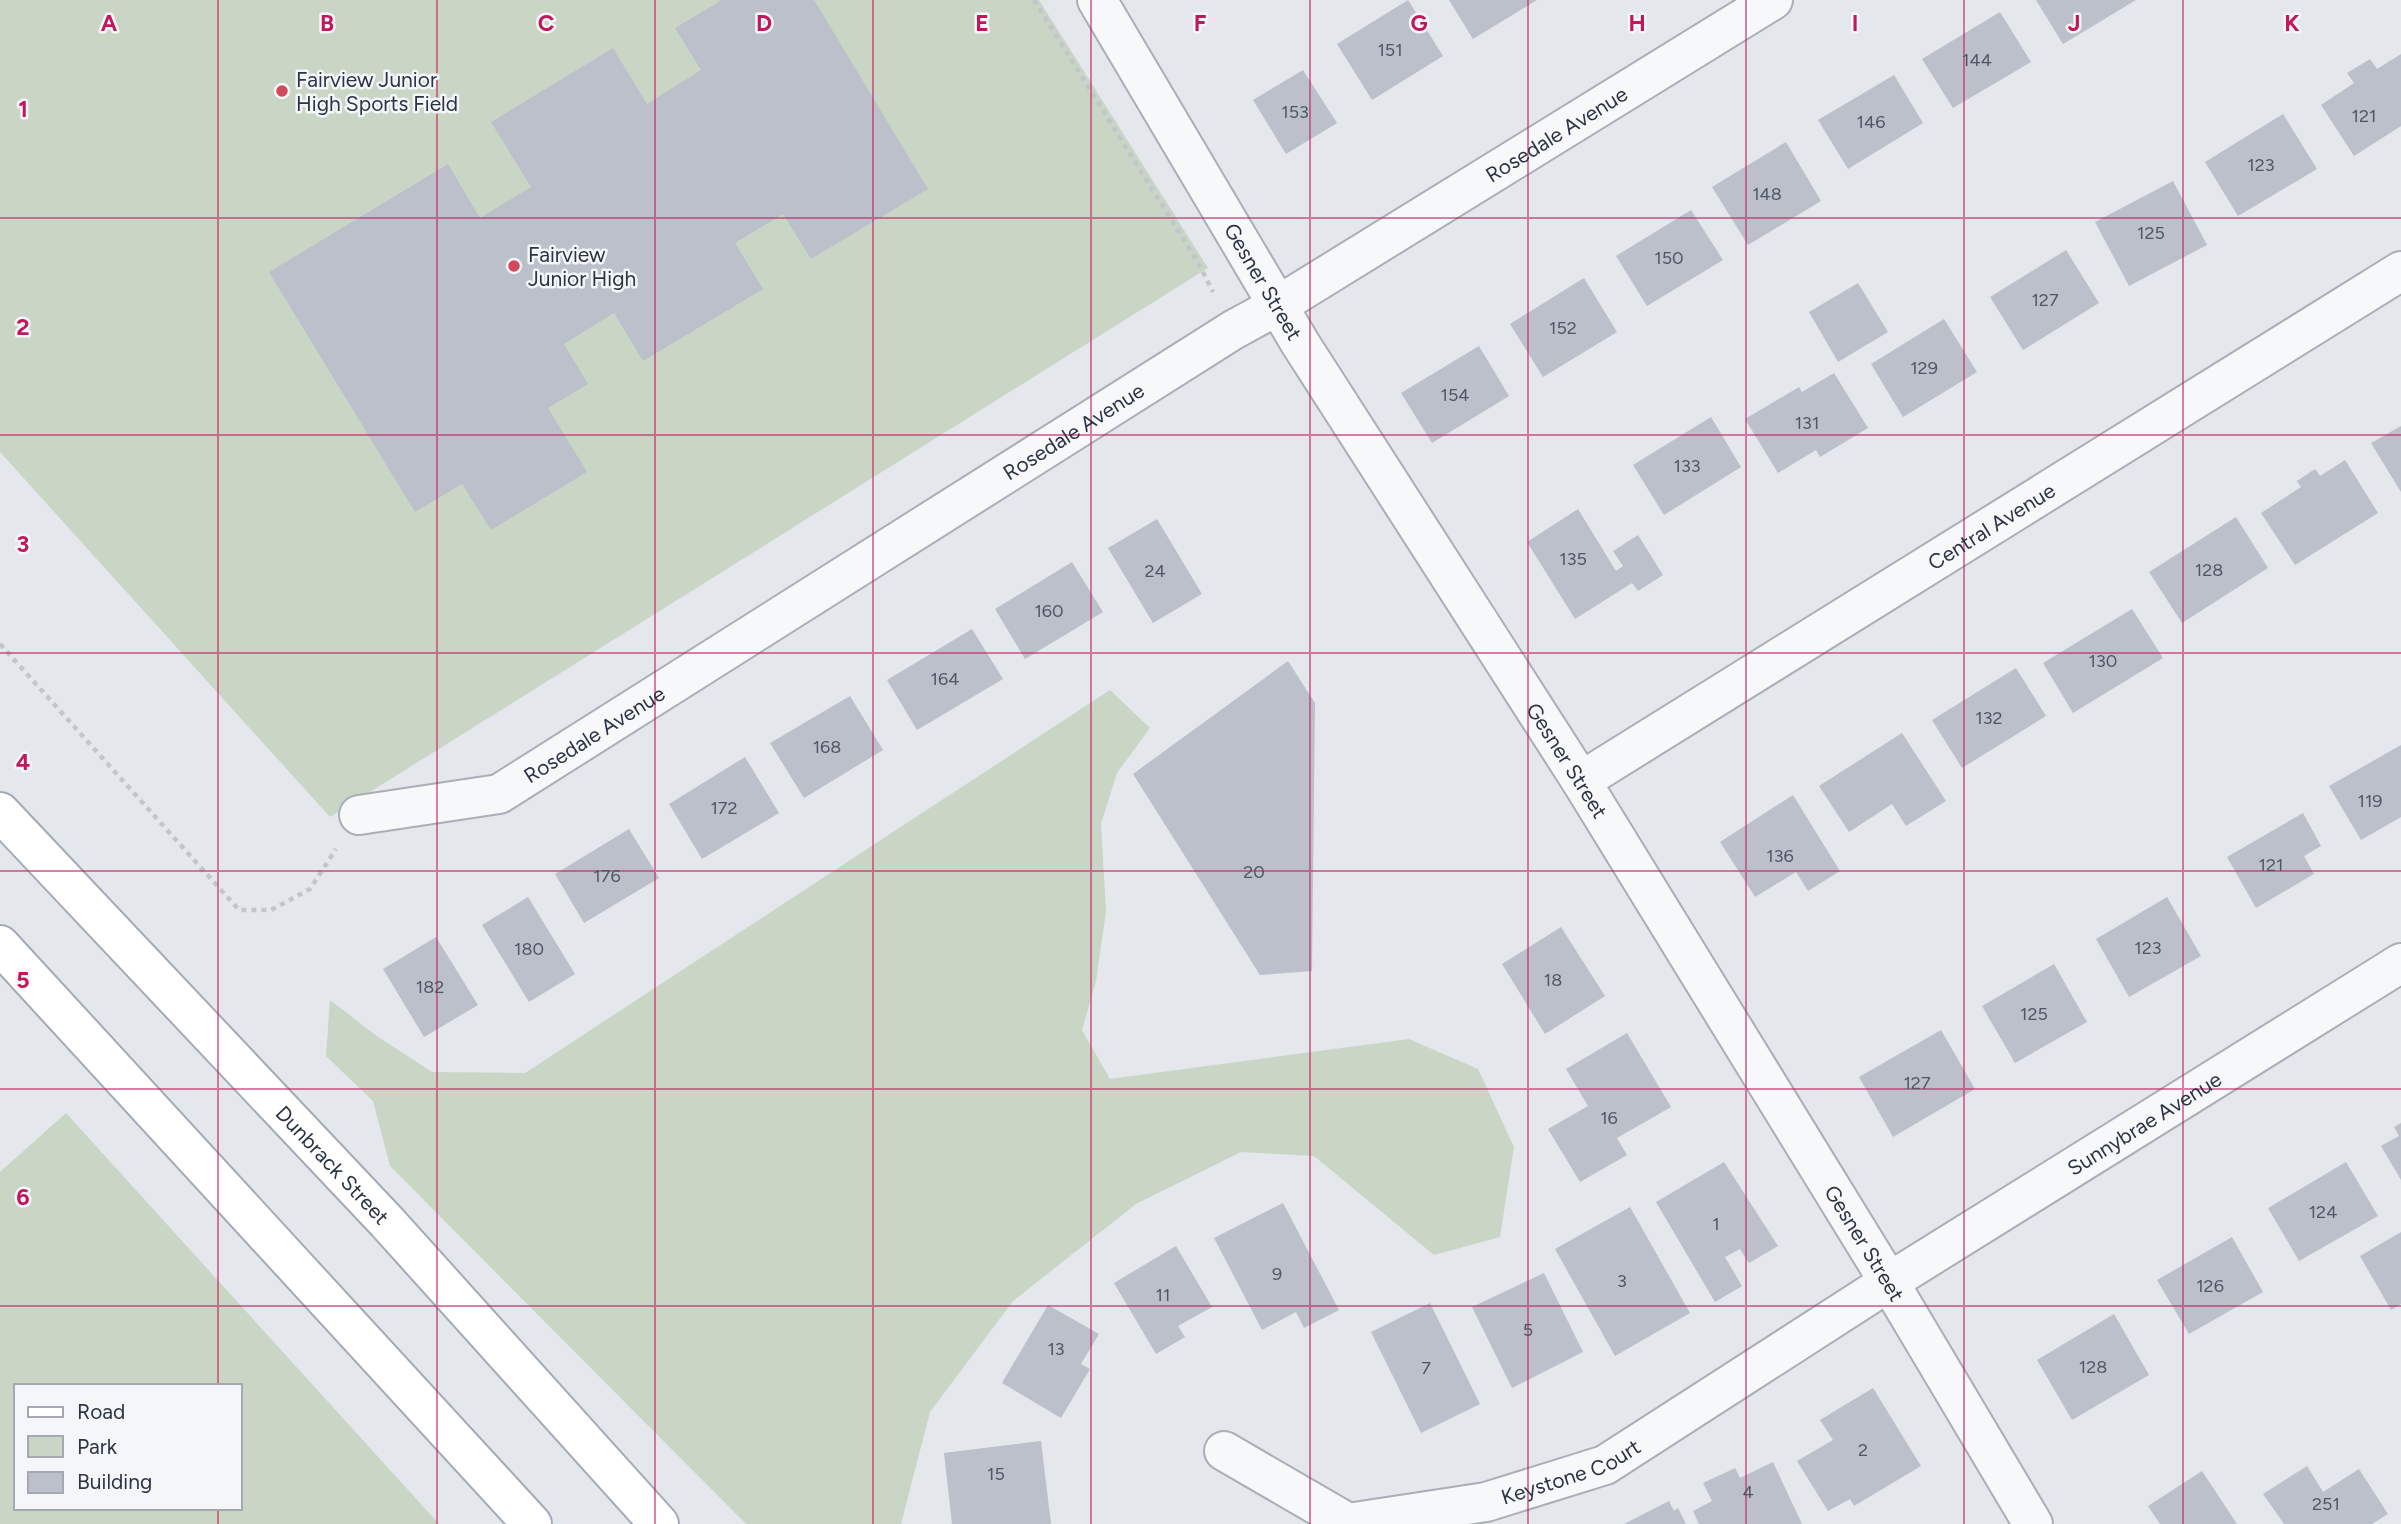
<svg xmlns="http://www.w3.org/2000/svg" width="2401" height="1524" font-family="Figtree,sans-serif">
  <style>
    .green { fill: #c9d6c5; fill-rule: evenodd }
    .building { fill: #bbc0ca }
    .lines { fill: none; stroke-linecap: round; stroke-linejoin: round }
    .minor-casing { stroke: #a9aeb7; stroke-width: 42 }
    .major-casing { stroke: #a3abb8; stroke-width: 42 }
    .path { stroke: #c2c5cb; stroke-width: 4.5; stroke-dasharray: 5 5; stroke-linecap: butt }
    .minor { stroke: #f7f8fa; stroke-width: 38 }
    .major { stroke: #fff; stroke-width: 38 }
    .grid { fill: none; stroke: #c2185b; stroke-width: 2; stroke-opacity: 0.55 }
    .poi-dot { fill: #d1495b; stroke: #f4f6f9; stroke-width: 2.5 }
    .labels { text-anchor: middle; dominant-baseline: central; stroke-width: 5; stroke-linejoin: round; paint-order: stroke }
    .number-label { font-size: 18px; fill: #4f5766 }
    .poi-label { font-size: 21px; fill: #2b3445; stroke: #f4f6f9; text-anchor: start }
    .street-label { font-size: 21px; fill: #2b3445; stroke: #f4f6f9 }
    .grid-label { font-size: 23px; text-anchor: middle; font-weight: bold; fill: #c2185b; stroke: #f4f6f9; stroke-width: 5; stroke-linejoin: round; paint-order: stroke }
  </style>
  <rect width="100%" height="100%" fill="#e4e7ec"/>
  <g class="green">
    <path d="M 0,0 L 1039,0 L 1208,268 L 330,817 L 0,452 Z"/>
    <path d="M 1110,690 L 1150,728 L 1117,773 L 1101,824 L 1106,911 L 1096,981 L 1082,1030 L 1110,1079 L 1409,1039 L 1478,1069 L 1514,1147 L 1500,1237 L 1434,1255 L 1314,1156 L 1241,1152 L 1136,1204 L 1013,1301 L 930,1412 L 901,1524 L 746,1524 L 390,1166 L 373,1101 L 326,1056 L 330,1000 L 378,1037 L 432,1072 L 525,1073 Z"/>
    <path d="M 66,1113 L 439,1524 L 0,1524 L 0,1172 ZM 16,1386 L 240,1386 L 240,1508 L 16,1508 Z"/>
  </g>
  <g class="building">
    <path d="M 722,0 L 814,0 L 928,189 L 811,259 L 783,214 L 735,243 L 763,289 L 643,361 L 614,313 L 564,344 L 588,384 L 548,408 L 587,472 L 491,530 L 462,484 L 415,512 L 269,272 L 448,164 L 480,218 L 531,187 L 491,122 L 613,48 L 647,104 L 701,70 L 675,28 Z"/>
    <path d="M 1408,0 L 1443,56 L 1372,100 L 1337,44 Z"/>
    <path d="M 1449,0 L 1537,0 L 1473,39 Z"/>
    <path d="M 2036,0 L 2136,0 L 2063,44 Z"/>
    <path d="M 2000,12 L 2031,62 L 1953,108 L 1922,59 Z"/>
    <path d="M 2401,54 L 2401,126 L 2354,156 L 2321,105 L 2354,83 L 2347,73 L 2370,59 L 2377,69 Z"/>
    <path d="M 1303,70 L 1337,123 L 1286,154 L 1253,100 Z"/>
    <path d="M 1894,75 L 1923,123 L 1848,169 L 1818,120 Z"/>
    <path d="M 2283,114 L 2317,169 L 2238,216 L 2205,162 Z"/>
    <path d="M 1786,142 L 1821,201 L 1748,245 L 1712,187 Z"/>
    <path d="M 2173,181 L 2207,245 L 2129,286 L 2095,222 Z"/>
    <path d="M 1691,210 L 1723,260 L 1647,306 L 1616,256 Z"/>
    <path d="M 2066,250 L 2099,303 L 2023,350 L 1990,297 Z"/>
    <path d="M 1584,278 L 1617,332 L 1543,377 L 1510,324 Z"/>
    <path d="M 1858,283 L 1888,332 L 1838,362 L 1809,312 Z"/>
    <path d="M 1944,319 L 1977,372 L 1903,417 L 1871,364 Z"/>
    <path d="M 1479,346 L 1509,396 L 1432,443 L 1401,393 Z"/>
    <path d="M 1834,373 L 1868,428 L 1820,457 L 1816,450 L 1778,473 L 1745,419 L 1799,387 L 1802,392 Z"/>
    <path d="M 1711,417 L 1741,467 L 1664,515 L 1633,465 Z"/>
    <path d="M 2401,426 L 2401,492 L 2371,443 Z"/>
    <path d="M 2345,460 L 2378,513 L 2295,565 L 2261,513 L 2301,487 L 2297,481 L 2315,469 L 2320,476 Z"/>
    <path d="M 1578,509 L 1616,571 L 1623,566 L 1613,551 L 1638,535 L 1663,575 L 1638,591 L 1632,583 L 1575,619 L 1527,542 Z"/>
    <path d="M 2236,517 L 2268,568 L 2182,623 L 2149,572 Z"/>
    <path d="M 1157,519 L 1202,594 L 1153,623 L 1108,548 Z"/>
    <path d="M 1072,562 L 1103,612 L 1025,659 L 995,609 Z"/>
    <path d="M 2132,609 L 2163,658 L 2073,713 L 2043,663 Z"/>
    <path d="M 972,629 L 1003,679 L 917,730 L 887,680 Z"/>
    <path d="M 1288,661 L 1315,703 L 1312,971 L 1260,975 L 1133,774 Z"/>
    <path d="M 2016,668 L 2046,716 L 1962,768 L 1932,720 Z"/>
    <path d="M 850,696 L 883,750 L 804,798 L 770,743 Z"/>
    <path d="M 1902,733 L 1946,801 L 1906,826 L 1892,804 L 1849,832 L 1819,786 Z"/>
    <path d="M 2401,745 L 2401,817 L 2361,840 L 2329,786 Z"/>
    <path d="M 745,757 L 779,813 L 702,859 L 669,804 Z"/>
    <path d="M 1793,795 L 1840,871 L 1808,891 L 1796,872 L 1755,897 L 1720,842 Z"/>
    <path d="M 2303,813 L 2321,846 L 2304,856 L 2314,874 L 2256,908 L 2227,857 Z"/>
    <path d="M 629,829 L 659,878 L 584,923 L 555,874 Z"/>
    <path d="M 528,897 L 575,974 L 529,1002 L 482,925 Z"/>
    <path d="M 2167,897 L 2201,956 L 2129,997 L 2096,939 Z"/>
    <path d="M 1561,927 L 1605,996 L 1545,1034 L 1502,964 Z"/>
    <path d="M 436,937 L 478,1005 L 424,1037 L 383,969 Z"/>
    <path d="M 2054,964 L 2087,1022 L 2015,1063 L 1982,1006 Z"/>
    <path d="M 1941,1030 L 1975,1089 L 1893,1137 L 1859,1077 Z"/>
    <path d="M 1627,1033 L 1671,1107 L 1617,1138 L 1627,1155 L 1580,1182 L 1548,1129 L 1588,1106 L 1566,1069 Z"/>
    <path d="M 2401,1123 L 2401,1180 L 2381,1146 L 2399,1136 L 2394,1127 Z"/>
    <path d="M 1724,1162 L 1778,1246 L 1749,1263 L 1740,1249 L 1725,1257 L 1742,1286 L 1715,1302 L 1656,1202 Z"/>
    <path d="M 2346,1162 L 2378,1216 L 2299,1261 L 2268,1208 Z"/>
    <path d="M 1283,1203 L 1339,1310 L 1304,1328 L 1296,1312 L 1262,1330 L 1214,1238 Z"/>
    <path d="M 1630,1207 L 1690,1313 L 1615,1356 L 1555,1249 Z"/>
    <path d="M 2401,1232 L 2401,1304 L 2391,1310 L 2360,1256 Z"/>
    <path d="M 2232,1237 L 2263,1292 L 2189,1334 L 2157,1280 Z"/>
    <path d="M 1176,1246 L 1212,1307 L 1178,1326 L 1185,1337 L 1156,1354 L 1114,1283 Z"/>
    <path d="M 1544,1273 L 1583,1352 L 1512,1388 L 1472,1307 Z"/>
    <path d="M 1430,1303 L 1480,1404 L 1421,1433 L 1371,1332 Z"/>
    <path d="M 1048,1305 L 1099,1334 L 1081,1364 L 1090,1369 L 1061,1418 L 1002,1383 Z"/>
    <path d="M 2114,1314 L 2149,1375 L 2072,1420 L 2037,1360 Z"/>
    <path d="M 1873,1388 L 1921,1466 L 1854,1506 L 1850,1499 L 1828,1511 L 1797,1461 L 1833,1440 L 1820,1420 Z"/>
    <path d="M 1041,1441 L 1051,1524 L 952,1524 L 944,1453 Z"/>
    <path d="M 1773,1462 L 1802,1524 L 1699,1524 L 1693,1511 L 1712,1501 L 1703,1483 L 1735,1468 L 1740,1478 Z"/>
    <path d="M 2307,1466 L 2323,1492 L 2359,1469 L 2388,1514 L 2372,1524 L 2284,1524 L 2263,1494 Z"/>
    <path d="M 2202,1471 L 2237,1524 L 2160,1524 L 2148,1506 Z"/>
    <path d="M 1669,1501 L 1674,1511 L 1678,1508 L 1686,1524 L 1624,1524 Z"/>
  </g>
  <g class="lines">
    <g class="minor-casing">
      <g id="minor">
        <path id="s1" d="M 1097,0 L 1300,343 L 1581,781 L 1889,1282 L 2033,1524"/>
        <path id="s2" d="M 1581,781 L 2401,271"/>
        <path id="s3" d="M 359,815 L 499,794 L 1233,330 L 1277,306 L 1773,0"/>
        <path id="s4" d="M 1224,1451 L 1348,1523 L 1486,1502 L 1605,1465 L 1889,1282 L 2401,963"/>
      </g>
    </g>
    <g class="major-casing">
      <g id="major">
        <path id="s5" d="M 0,812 L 387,1222 L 659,1524"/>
        <path d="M 0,945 L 532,1524"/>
      </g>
    </g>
    <g class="path">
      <path d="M 1034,0 L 1199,264 L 1213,292"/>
      <path d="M 0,644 L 239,910 L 271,910 L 310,889 L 336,849"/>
    </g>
    <use href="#minor" class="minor"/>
    <use href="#major" class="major"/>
  </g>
  <path class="grid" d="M 218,0 L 218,1386M 437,0 L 437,1524M 655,0 L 655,1524M 873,0 L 873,1524M 1091,0 L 1091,1524M 1310,0 L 1310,1524M 1528,0 L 1528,1524M 1746,0 L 1746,1524M 1964,0 L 1964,1524M 2183,0 L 2183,1524M 0,218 L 2401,218M 0,435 L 2401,435M 0,653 L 2401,653M 0,871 L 2401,871M 0,1089 L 2401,1089M 0,1306 L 2401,1306M 218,1508 L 218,1524"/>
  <g class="poi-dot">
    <circle cx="282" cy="91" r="7"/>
    <circle cx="514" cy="266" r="7"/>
  </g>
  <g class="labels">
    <g class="number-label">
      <text x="1390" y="50">151</text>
      <text x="1977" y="60">144</text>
      <text x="1295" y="112">153</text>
      <text x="2364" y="116">121</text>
      <text x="1871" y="122">146</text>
      <text x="2261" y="165">123</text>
      <text x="1767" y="194">148</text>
      <text x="2151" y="233">125</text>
      <text x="1669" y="258">150</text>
      <text x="2045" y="300">127</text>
      <text x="1563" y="328">152</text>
      <text x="1924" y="368">129</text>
      <text x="1455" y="395">154</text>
      <text x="1807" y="423">131</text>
      <text x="1687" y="466">133</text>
      <text x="1573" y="559">135</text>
      <text x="2209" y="570">128</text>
      <text x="1155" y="571">24</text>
      <text x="1049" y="611">160</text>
      <text x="2103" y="661">130</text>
      <text x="945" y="679">164</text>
      <text x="1989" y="718">132</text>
      <text x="827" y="747">168</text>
      <text x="2370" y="801">119</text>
      <text x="724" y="808">172</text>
      <text x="1780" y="856">136</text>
      <text x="2271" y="865">121</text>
      <text x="1254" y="872">20</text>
      <text x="607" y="876">176</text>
      <text x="2148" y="948">123</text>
      <text x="529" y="949">180</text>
      <text x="1553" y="980">18</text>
      <text x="430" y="987">182</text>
      <text x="2034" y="1014">125</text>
      <text x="1917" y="1083">127</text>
      <text x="1609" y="1118">16</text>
      <text x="2323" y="1212">124</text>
      <text x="1716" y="1224">1</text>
      <text x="1277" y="1274">9</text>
      <text x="1622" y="1281">3</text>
      <text x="2210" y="1286">126</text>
      <text x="1163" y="1295">11</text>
      <text x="1528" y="1330">5</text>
      <text x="1056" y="1349">13</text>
      <text x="2093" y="1367">128</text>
      <text x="1426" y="1368">7</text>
      <text x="1863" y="1450">2</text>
      <text x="996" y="1474">15</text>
      <text x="1748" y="1492">4</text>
      <text x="2326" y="1504">251</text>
    </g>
    <g class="poi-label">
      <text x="296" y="79">Fairview Junior<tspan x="296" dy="24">High Sports Field</tspan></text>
      <text x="528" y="254">Fairview<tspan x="528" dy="24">Junior High</tspan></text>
    </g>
    <g class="street-label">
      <text stroke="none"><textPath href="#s3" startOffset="1388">Rosedale Avenue</textPath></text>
      <text stroke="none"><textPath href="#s1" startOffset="327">Gesner Street</textPath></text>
      <text stroke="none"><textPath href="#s3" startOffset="821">Rosedale Avenue</textPath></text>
      <text stroke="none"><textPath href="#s2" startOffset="483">Central Avenue</textPath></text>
      <text stroke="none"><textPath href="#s3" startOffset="254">Rosedale Avenue</textPath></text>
      <text stroke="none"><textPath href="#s1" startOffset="894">Gesner Street</textPath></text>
      <text stroke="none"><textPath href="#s4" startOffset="1046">Sunnybrae Avenue</textPath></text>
      <text stroke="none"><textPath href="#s5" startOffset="485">Dunbrack Street</textPath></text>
      <text stroke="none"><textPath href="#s1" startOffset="1461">Gesner Street</textPath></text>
      <text stroke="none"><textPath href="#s4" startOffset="373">Keystone Court</textPath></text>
    </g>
  </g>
  <g class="grid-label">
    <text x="109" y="31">A</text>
    <text x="327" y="31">B</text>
    <text x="546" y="31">C</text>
    <text x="764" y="31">D</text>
    <text x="982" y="31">E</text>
    <text x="1200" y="31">F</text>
    <text x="1419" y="31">G</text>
    <text x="1637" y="31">H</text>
    <text x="1855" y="31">I</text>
    <text x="2074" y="31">J</text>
    <text x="2292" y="31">K</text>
    <text x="23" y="117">1</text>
    <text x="23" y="335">2</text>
    <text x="23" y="552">3</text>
    <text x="23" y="770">4</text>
    <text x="23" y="988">5</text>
    <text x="23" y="1205">6</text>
  </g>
  <rect x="14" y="1384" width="228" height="126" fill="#f4f6f9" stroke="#a4a8b1" stroke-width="2"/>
  <rect x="28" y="1407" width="35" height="10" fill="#ffffff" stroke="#a4a8b1" stroke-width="2"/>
  <text x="77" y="1419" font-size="21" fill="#2b3445">Road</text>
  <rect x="28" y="1436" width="35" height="21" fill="#c9d6c5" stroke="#a4a8b1" stroke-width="2"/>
  <text x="77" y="1454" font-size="21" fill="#2b3445">Park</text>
  <rect x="28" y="1472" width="35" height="21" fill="#bbc0ca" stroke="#a4a8b1" stroke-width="2"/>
  <text x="77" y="1489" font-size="21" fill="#2b3445">Building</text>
</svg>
